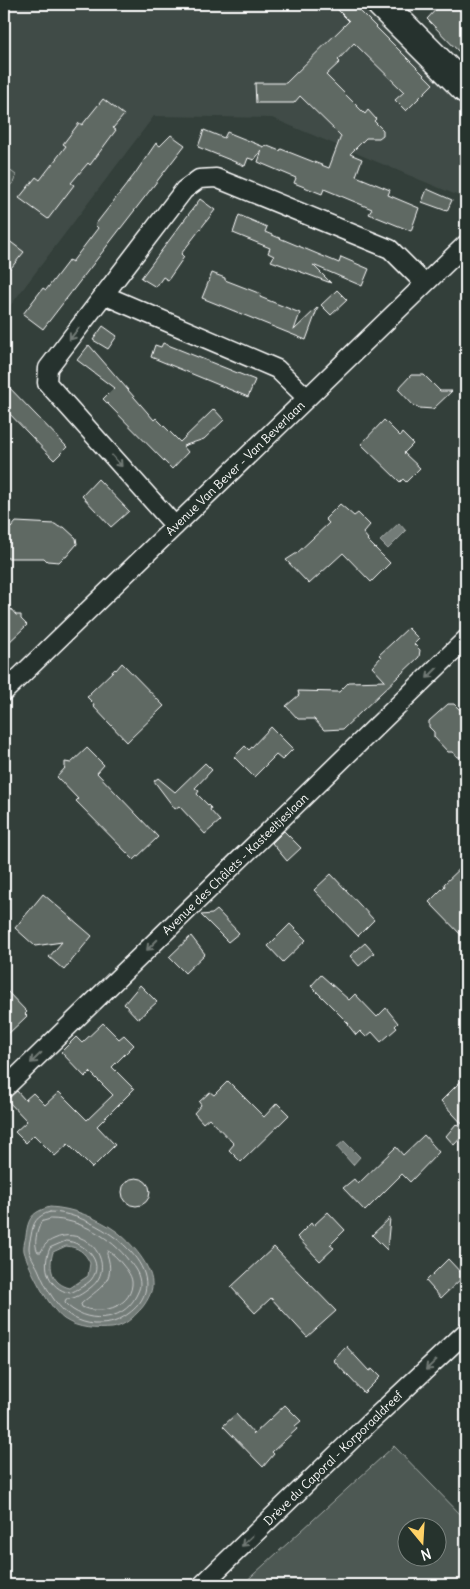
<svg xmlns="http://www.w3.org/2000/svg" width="470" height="1589" font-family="Delius,sans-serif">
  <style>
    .built { fill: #404c47 }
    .green { fill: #4d5853; stroke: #a6aca9; fill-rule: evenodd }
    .water { fill: #737b78; stroke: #abb0ae; fill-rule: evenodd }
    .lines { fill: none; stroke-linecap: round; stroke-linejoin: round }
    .shore { stroke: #c7cac9; stroke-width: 1 }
    .building { fill: #5f6964; stroke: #fff }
    .street-casing { stroke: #fff; stroke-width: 21 }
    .primary-casing { stroke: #fff; stroke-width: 31 }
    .street { stroke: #26332d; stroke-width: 18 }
    .primary { stroke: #26332d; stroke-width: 28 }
    .oneway { stroke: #727a76 }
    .labels { text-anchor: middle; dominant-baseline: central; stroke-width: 4; stroke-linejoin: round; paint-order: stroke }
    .street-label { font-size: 12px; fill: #fff; stroke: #26332d }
  </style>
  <rect width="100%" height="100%" fill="#333f3a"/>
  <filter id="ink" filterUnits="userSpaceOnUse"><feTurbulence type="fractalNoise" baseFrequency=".02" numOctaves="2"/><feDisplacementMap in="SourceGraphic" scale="10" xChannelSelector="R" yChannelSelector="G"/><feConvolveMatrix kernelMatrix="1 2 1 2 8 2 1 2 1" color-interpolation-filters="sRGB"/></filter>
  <g filter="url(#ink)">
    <path class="built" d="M 4,4 L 361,4 L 466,109 L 466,199 L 272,118 L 154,116 L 4,314 Z"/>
    <g class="green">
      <path d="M 4,166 L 16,175 L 15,181 L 4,191 Z"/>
      <path d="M 394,1446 L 466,1520 L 466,1585 L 242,1585 ZM 408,1526 L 438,1526 L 438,1556 L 408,1556 Z"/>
    </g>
    <g class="water">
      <path d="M 399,523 L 406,531 L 388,549 L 380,541 Z"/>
      <path d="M 344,1141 L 360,1157 L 353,1165 L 337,1147 Z"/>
      <path d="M 50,1207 C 72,1208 98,1218 116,1231 C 131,1242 154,1268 152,1287 C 151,1296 143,1308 137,1313 C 131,1320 121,1327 112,1328 C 95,1329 79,1329 64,1319 C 49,1308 29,1269 24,1251 C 23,1246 25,1241 26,1236 C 28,1218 32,1212 50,1207 ZM 66,1246 C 78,1247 85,1252 90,1263 L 88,1276 L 70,1288 C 52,1284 48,1268 53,1252 Z"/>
    </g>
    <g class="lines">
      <g class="shore">
        <path d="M 50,1212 C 99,1212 191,1280 120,1319 C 112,1324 103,1324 94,1324 C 63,1321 49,1295 38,1269 C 35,1263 29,1254 29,1248 C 29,1244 30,1240 31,1236 C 33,1223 36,1216 50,1212 Z"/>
        <path d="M 51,1219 C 80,1219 112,1238 129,1261 C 135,1268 140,1275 140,1285 C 140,1288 138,1292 136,1296 C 123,1323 84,1324 65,1303 L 66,1299 C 75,1299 82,1294 90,1288 C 119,1267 88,1223 54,1239 C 47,1242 44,1245 41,1252 L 38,1252 C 33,1244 37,1231 41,1222 Z"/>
        <path d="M 66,1241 C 84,1242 106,1262 91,1280 C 86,1285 77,1290 70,1293 C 49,1289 41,1267 50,1248 Z"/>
        <path d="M 108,1251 C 114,1254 118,1259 122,1264 C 127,1270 133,1277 132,1285 C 130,1308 99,1315 82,1307 L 81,1304 C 98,1288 117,1283 107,1254 Z"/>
      </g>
    </g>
    <g class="building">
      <path d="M 332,4 L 353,4 L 433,84 L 406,111 L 395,100 L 404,92 L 354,43 L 338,60 L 340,62 L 326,75 L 365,114 L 368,110 L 376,119 L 374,121 L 383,130 L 383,135 L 379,138 L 366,138 L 350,154 L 362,159 L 356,176 L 390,190 L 388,195 L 419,208 L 411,231 L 369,214 L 372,209 L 324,189 L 322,194 L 294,183 L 296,178 L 258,162 L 262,150 L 254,160 L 248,158 L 245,166 L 198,147 L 204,130 L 224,138 L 227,132 L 264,147 L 265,145 L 280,151 L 281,149 L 329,168 L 341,136 L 300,96 L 294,103 L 256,103 L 255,83 L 286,83 L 349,21 Z"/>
      <path d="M 441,4 L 466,4 L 466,59 L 427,19 Z"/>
      <path d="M 103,99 L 124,115 L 113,128 L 116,130 L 90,165 L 88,163 L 71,183 L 74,185 L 48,219 L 19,198 L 36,177 L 40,180 L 66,146 L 63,144 L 79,123 L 82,125 Z"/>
      <path d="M 171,135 L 185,145 L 43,329 L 23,314 L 43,288 L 46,290 L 69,260 L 72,262 L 98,228 L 95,225 L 134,175 L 156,143 L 160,146 Z"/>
      <path d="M 427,189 L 452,200 L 447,211 L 422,202 Z"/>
      <path d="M 200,199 L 215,210 L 181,254 L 184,257 L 175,270 L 168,280 L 163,277 L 156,287 L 141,278 Z"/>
      <path d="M 239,215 L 267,227 L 265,232 L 308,250 L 339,263 L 341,257 L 369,269 L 362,286 L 313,265 L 331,283 L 271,261 L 274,256 L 268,253 L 270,248 L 233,233 Z"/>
      <path d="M 4,237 L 24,252 L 11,268 L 4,263 Z"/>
      <path d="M 212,273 L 225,278 L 225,280 L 261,294 L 260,297 L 300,313 L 294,330 L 318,307 L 306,340 L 202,298 Z"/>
      <path d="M 337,290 L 347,300 L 331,315 L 321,305 Z"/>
      <path d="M 103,326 L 117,336 L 108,349 L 93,340 Z"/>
      <path d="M 163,343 L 255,380 L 248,397 L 151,357 L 155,345 L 161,347 Z"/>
      <path d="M 89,345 L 154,420 L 156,418 L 180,442 L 214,409 L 224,420 L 204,439 L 183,446 L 188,452 L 172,469 L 103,399 L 114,388 L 77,360 Z"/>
      <path d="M 411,375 L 424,375 L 440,391 L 452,391 L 433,409 L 419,408 L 416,406 L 415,407 L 398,389 Z"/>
      <path d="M 4,382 L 67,447 L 54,460 L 4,408 Z"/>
      <path d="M 384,420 L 400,436 L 402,433 L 413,444 L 404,453 L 420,468 L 406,482 L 403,479 L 400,482 L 361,444 Z"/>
      <path d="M 98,479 L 129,511 L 111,527 L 82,496 Z"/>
      <path d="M 340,504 L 354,516 L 358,513 L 370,525 L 363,533 L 368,539 L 367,540 L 390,563 L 371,582 L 343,553 L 309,584 L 286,560 L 297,553 L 329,523 L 325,519 Z"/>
      <path d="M 4,520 L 11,528 L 16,522 L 55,524 L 59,527 L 64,527 L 76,538 L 77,544 L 66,557 L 64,557 L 59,562 L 47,561 L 44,558 L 4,558 Z"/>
      <path d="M 11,609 L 16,615 L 21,615 L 21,619 L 27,625 L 4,647 L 4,616 Z"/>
      <path d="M 408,628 L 419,639 L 414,644 L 420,650 L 419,657 L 343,729 L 324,730 L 314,719 L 298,719 L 286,706 L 299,695 L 298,691 L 339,692 L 349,682 L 385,681 L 372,667 L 381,657 L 379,655 Z"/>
      <path d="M 122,663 L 164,706 L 127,742 L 93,706 L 94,704 L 87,697 L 91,694 L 90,693 L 115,669 L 116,670 Z"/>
      <path d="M 448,704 L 454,704 L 459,709 L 466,711 L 466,757 L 458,757 L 452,752 L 448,752 L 434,737 L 434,732 L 429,727 L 429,721 Z"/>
      <path d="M 271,727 L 293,749 L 282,760 L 276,755 L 254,777 L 234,757 L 245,746 L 249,750 Z"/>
      <path d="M 87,748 L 104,765 L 97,773 L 158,837 L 134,860 L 76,801 L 78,799 L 57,777 L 65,768 L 65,762 L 71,763 Z"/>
      <path d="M 205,763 L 212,770 L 195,788 L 199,791 L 197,794 L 211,808 L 210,810 L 220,821 L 205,834 L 179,806 L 175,809 L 154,781 L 158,778 L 175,792 Z"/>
      <path d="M 284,831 L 301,848 L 287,861 L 272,843 Z"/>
      <path d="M 466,863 L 466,940 L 429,902 L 445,886 L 444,884 Z"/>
      <path d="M 331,874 L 374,920 L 358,936 L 314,890 Z"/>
      <path d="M 43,894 L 92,936 L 64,970 L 49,957 L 62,942 L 35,946 L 15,928 Z"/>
      <path d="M 217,910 L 239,933 L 228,942 L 201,915 L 212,914 Z"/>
      <path d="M 290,924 L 306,940 L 283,962 L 268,946 Z"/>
      <path d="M 191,936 L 205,954 L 185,973 L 169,957 Z"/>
      <path d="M 365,943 L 374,953 L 359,966 L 350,956 Z"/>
      <path d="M 321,975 L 349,1000 L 355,994 L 377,1017 L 386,1008 L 398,1023 L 395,1026 L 397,1028 L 381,1042 L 372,1032 L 366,1037 L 360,1031 L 356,1035 L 348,1025 L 349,1024 L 311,986 Z"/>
      <path d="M 140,985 L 157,1002 L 138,1019 L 124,1004 Z"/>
      <path d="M 4,988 L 27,1012 L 25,1014 L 27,1016 L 4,1038 Z"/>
      <path d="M 103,1023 L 119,1039 L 124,1035 L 134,1045 L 112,1067 L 134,1089 L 97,1126 L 115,1145 L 92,1168 L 68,1144 L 55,1156 L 34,1135 L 26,1143 L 15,1132 L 27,1121 L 6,1099 L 17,1091 L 25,1100 L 33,1093 L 45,1105 L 59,1092 L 87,1120 L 113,1095 L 90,1072 L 85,1077 L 61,1052 L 76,1037 L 82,1043 Z"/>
      <path d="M 466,1076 L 466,1128 L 441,1101 Z"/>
      <path d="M 228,1081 L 264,1117 L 277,1103 L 289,1115 L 241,1162 L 229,1150 L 234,1144 L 209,1118 L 203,1123 L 194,1113 L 201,1105 L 199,1102 L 210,1092 L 214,1095 Z"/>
      <path d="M 456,1124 L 465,1133 L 454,1145 L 446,1136 Z"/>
      <path d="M 424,1135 L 439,1152 L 410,1182 L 402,1174 L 365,1211 L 343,1188 L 354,1179 L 358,1184 L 396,1147 L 403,1155 Z"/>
      <circle cx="136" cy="1192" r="14"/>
      <path d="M 328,1212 L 345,1230 L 330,1245 L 334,1248 L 320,1261 L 297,1237 L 311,1223 L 313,1226 Z"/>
      <path d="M 390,1218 L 387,1250 L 372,1235 Z"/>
      <path d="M 274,1247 L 336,1311 L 307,1337 L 271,1298 L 255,1313 L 231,1287 Z"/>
      <path d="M 448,1259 L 464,1276 L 441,1298 L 426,1281 Z"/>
      <path d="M 346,1346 L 369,1371 L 372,1369 L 380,1377 L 364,1393 L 333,1360 Z"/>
      <path d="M 285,1405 L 301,1421 L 295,1426 L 297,1429 L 272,1452 L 274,1454 L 263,1467 L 223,1426 L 236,1414 L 254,1434 Z"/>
    </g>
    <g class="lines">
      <g class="street-casing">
        <g id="street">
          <path d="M 104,295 L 277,369 L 307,398"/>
          <path d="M 175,526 L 47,383 L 48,368 L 184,190 L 199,179 L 216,178 L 390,249 L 424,283"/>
          <path d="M 4,692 L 466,244"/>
          <path d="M 4,1089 L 466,639"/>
          <path d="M 202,1585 L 370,1422 L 466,1332"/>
        </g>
      </g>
      <g class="primary-casing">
        <path id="primary" d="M 381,4 L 466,89"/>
      </g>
      <use href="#street" class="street"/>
      <use href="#primary" class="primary"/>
    </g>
    <defs><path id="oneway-shaft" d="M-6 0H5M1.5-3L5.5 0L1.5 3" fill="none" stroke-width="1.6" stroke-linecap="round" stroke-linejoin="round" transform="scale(1.25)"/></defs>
    <g class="oneway">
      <use href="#oneway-shaft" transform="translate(74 334) rotate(128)"/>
      <use href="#oneway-shaft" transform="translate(117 461) rotate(48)"/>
      <use href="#oneway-shaft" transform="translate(432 673) rotate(135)"/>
      <use href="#oneway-shaft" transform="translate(152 945) rotate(135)"/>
      <use href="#oneway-shaft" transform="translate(36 1058) rotate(136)"/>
      <use href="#oneway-shaft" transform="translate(431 1365) rotate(137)"/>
      <use href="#oneway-shaft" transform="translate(247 1541) rotate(136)"/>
    </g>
  </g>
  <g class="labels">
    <g class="street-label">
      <text transform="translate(235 468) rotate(-44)">Avenue Van Bever - Van Beverlaan</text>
      <text transform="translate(235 864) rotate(-44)">Avenue des Châlets - Kasteeltjeslaan</text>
      <text transform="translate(333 1458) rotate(-44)">Drève du Caporal - Korporaaldreef</text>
    </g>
  </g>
  <rect width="470" height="1589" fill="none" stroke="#26332d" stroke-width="20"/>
  <rect x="10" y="10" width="450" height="1569" fill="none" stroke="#fff" stroke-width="2" filter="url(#ink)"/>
  <g transform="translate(422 1542) rotate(162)"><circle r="24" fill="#26332d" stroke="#7d8581"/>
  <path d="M0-4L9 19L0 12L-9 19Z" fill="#ffd166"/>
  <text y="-8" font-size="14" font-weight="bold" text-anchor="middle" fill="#ffffff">N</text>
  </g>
</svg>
